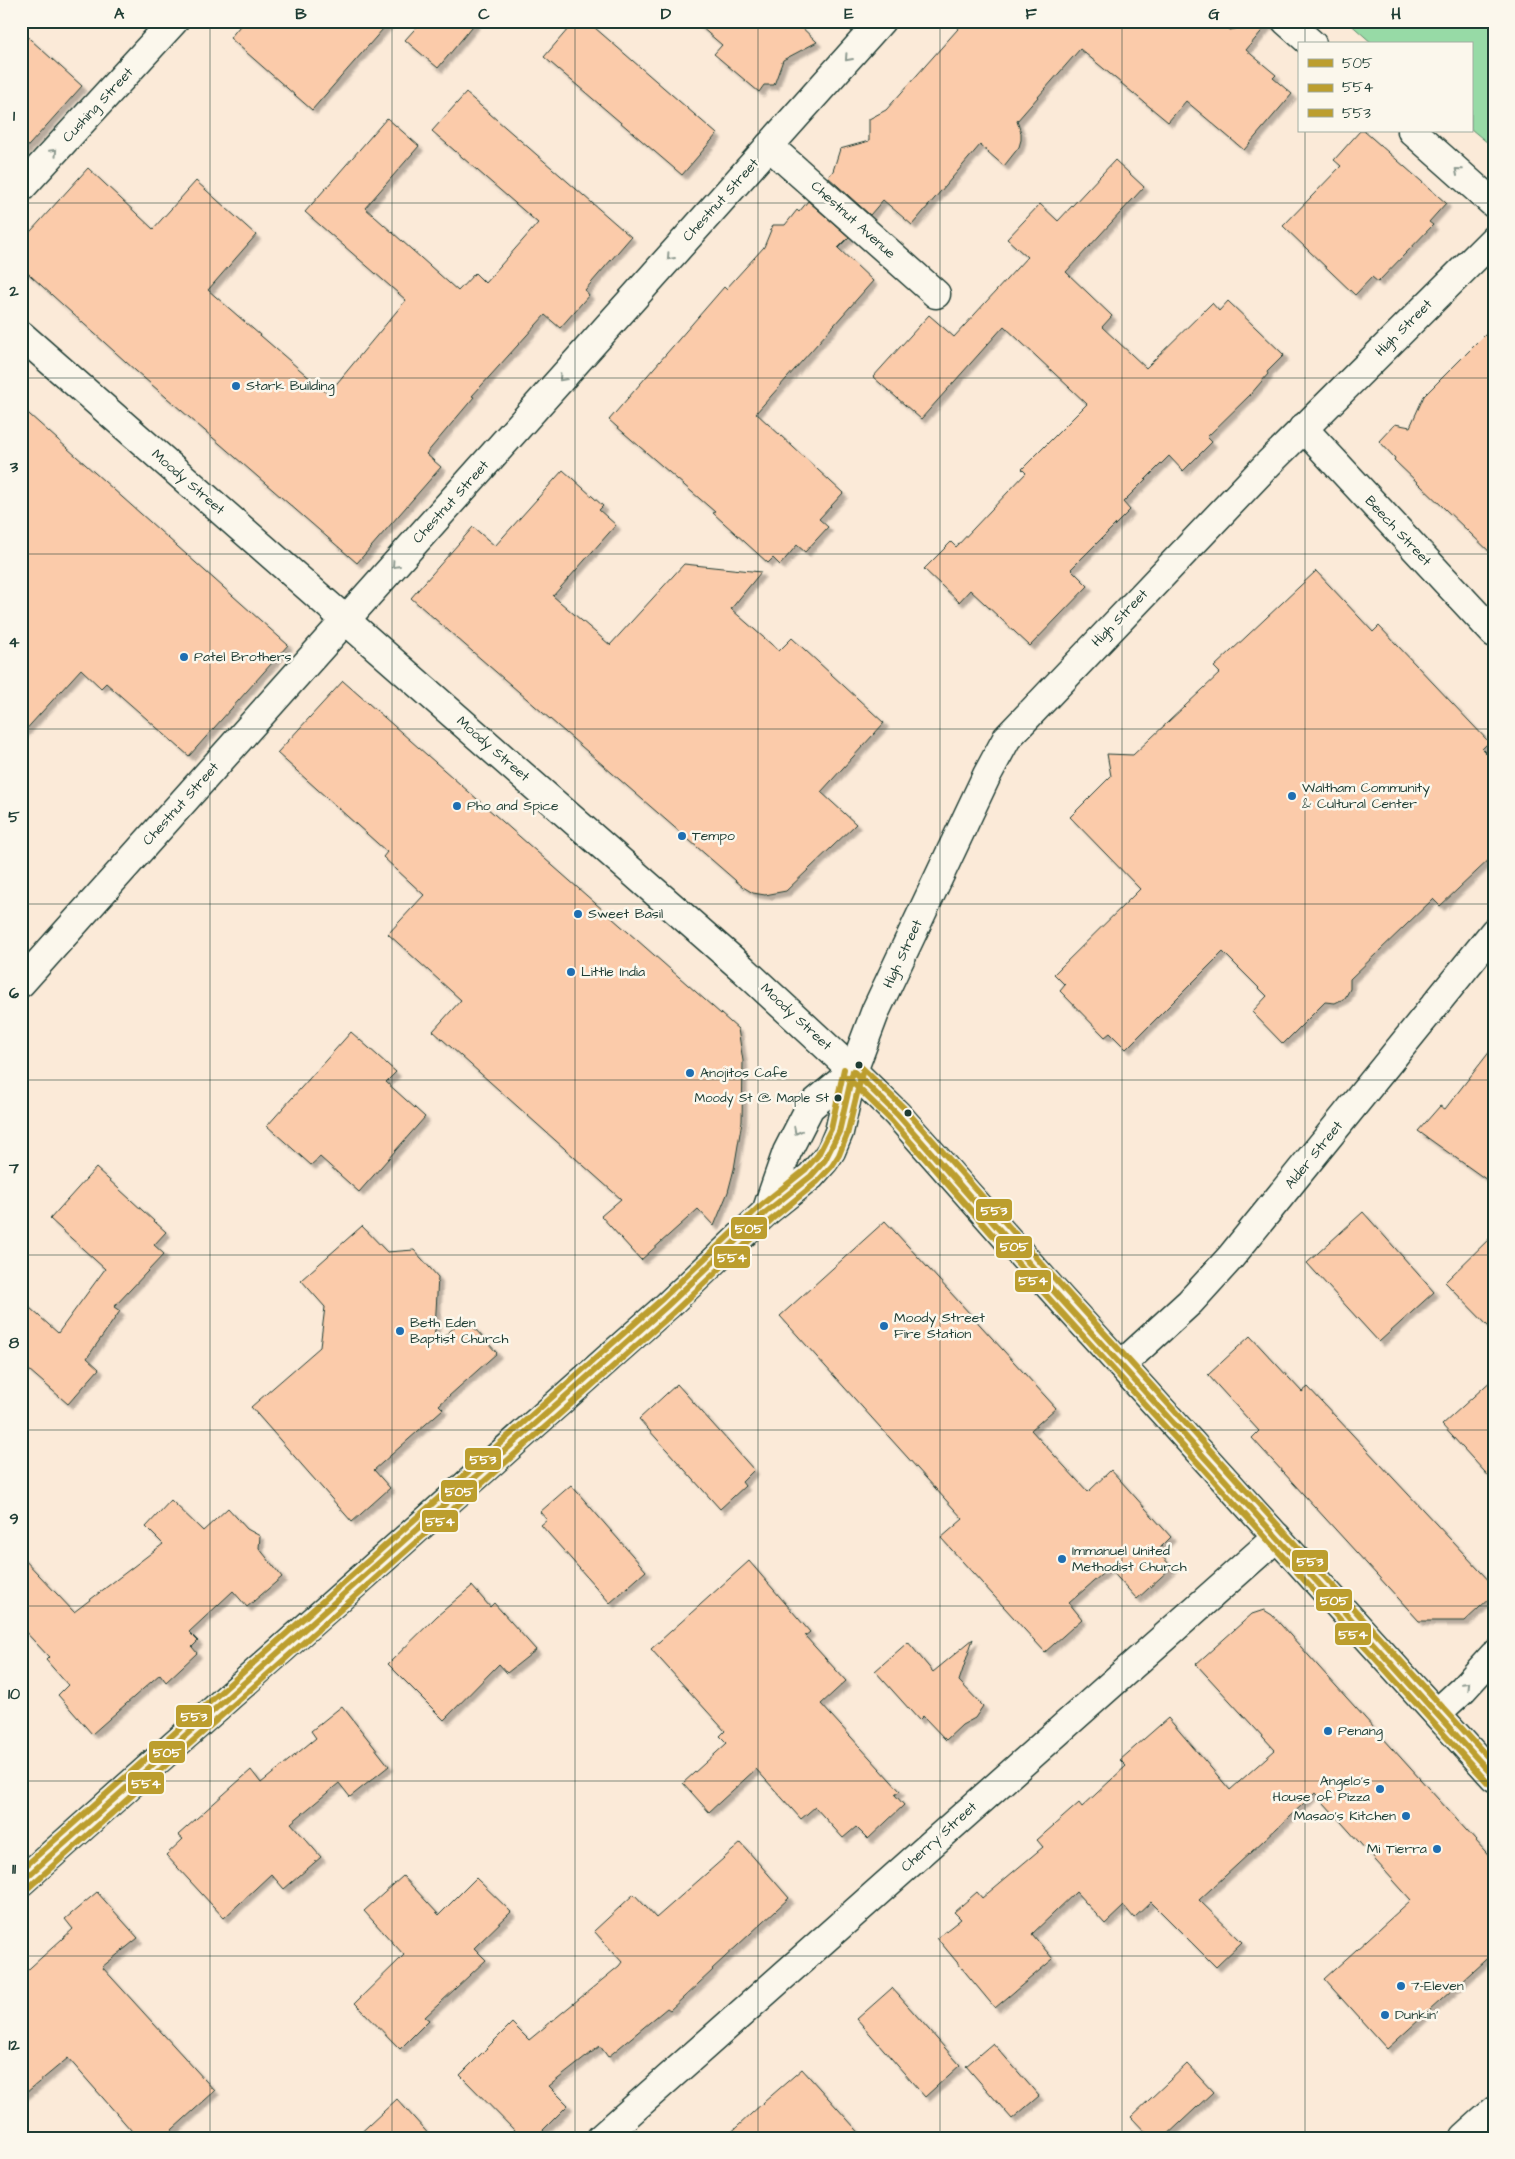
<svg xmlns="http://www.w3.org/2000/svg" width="1515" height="2159" font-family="'Architects Daughter',sans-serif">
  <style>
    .green { fill: #97daa6; stroke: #5b8c6d }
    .building { fill: #fbcbaa; stroke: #1f3d34; filter: url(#shadow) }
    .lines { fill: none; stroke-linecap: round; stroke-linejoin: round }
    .minor-casing { stroke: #1f3d34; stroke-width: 31 }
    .tertiary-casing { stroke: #1f3d34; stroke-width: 31 }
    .secondary-casing { stroke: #1f3d34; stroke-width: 31 }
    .primary-casing { stroke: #1f3d34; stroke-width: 31 }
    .minor { stroke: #fbf7ec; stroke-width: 28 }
    .tertiary { stroke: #fbf7ec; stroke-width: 28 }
    .secondary { stroke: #fbf7ec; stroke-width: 28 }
    .primary { stroke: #fbf7ec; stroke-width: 28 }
    .bus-1-casing { stroke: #fbf7ec; stroke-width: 10 }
    .bus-2-casing { stroke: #fbf7ec; stroke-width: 10 }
    .bus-3-casing { stroke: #fbf7ec; stroke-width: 10 }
    .bus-1 { stroke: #bc9e2e; stroke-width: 6 }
    .bus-2 { stroke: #bc9e2e; stroke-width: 6 }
    .bus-3 { stroke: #bc9e2e; stroke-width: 6 }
    .oneway { stroke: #8d9a90 }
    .grid { fill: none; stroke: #1f3d34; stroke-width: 1; stroke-opacity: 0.55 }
    .poi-dot { fill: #1f6fb2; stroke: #fbf7ec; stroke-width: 2 }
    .bus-dot { fill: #1f3d34; stroke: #fbf7ec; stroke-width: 2 }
    .labels { text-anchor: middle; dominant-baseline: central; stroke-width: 5; stroke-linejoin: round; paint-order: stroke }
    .bus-label { font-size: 13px; fill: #1f3d34; stroke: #fbf7ec; text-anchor: end }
    .street-label { font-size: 14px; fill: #1f3d34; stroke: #fbf7ec }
    .poi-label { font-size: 14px; fill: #1f3d34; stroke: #fbf7ec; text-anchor: start }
    .line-badge { stroke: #fbf7ec; stroke-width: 2 }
    .badge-label { font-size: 14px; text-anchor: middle; font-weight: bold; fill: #fff }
    .neatline { fill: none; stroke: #1f3d34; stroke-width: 2 }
    .grid-label { font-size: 16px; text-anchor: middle; font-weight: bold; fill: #1f3d34 }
  </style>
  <defs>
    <filter id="shadow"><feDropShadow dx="4.5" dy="4.5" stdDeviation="1" flood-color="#0004"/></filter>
  </defs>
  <rect width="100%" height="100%" fill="#fbead8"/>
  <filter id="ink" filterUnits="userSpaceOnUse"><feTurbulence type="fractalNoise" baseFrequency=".02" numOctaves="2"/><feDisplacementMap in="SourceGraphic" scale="10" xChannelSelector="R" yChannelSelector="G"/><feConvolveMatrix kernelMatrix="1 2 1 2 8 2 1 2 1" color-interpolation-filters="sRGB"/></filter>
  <g filter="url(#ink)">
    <path class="green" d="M 1347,21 L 1494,21 L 1494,148 L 1471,129 L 1471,44 L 1373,44 Z"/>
    <g class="building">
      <path d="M 244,21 L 390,21 L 312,110 L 230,38 Z"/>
      <path d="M 422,21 L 477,21 L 438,68 L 405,40 Z"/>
      <path d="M 575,21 L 587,21 L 717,134 L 682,175 L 544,57 Z"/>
      <path d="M 694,21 L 795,21 L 817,42 L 783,60 L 774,85 L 764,85 L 759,92 L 714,54 L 722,45 Z"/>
      <path d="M 965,21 L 1221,21 L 1230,30 L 1270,21 L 1246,50 L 1276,75 L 1273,78 L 1292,94 L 1244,150 L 1186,101 L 1168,122 L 1080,49 L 1017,121 L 1021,133 L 1021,140 L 1019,147 L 1004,166 L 980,145 L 912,225 L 883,200 L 870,215 L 828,177 L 833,171 L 840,149 L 869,141 L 869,119 L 886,110 Z"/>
      <path d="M 21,31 L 82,86 L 21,154 Z"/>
      <path d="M 466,93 L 631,237 L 585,290 L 589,295 L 560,328 L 545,315 L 472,396 L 474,397 L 426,454 L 441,467 L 357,563 L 136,371 L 21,267 L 21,242 L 88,168 L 153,229 L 196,181 L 256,235 L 208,290 L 328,394 L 406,300 L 305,212 L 387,118 L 419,146 L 365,208 L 458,291 L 475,273 L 485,283 L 538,223 L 432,131 Z"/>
      <path d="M 1360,131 L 1364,131 L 1446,203 L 1429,222 L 1433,225 L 1378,282 L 1372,277 L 1355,295 L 1283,226 L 1341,166 L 1334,160 Z"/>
      <path d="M 1115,160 L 1144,187 L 1066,272 L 1112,316 L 1102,327 L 1146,368 L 1212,303 L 1219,311 L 1228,301 L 1284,355 L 1267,372 L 1268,374 L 1250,395 L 1207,437 L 1212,442 L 1183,471 L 1169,456 L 1123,502 L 1130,510 L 1071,569 L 1088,586 L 1030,646 L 970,590 L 959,602 L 924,569 L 951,542 L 956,547 L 1026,473 L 1022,469 L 1087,404 L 1004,326 L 921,419 L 873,377 L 929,315 L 954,337 L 1027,257 L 1007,239 L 1040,204 L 1058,221 Z"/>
      <path d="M 808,201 L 849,237 L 838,248 L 873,281 L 756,413 L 843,493 L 819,519 L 828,527 L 805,552 L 797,545 L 780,565 L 773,558 L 768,563 L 713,513 L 715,512 L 609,420 L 724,287 L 726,289 L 764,247 L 773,225 L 785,225 L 797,210 L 799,212 Z"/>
      <path d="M 1494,326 L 1494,556 L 1394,460 L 1395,458 L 1379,441 L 1395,424 L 1410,427 L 1424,396 Z"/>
      <path d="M 21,407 L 288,645 L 189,756 L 106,683 L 101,688 L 81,669 L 21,735 Z"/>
      <path d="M 563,470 L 603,506 L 599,510 L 616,525 L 553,596 L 610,645 L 684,564 L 761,572 L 731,609 L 779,651 L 792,638 L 884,723 L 821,792 L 856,824 L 786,891 L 765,895 L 753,893 L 743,887 L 411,598 L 473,527 L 495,546 Z"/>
      <path d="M 1316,571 L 1373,632 L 1379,626 L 1489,742 L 1482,749 L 1494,761 L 1494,855 L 1440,906 L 1433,899 L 1350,979 L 1350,989 L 1345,998 L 1335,1003 L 1325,1002 L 1283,1044 L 1252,1012 L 1267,996 L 1223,952 L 1126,1049 L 1110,1033 L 1105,1037 L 1060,991 L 1065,985 L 1054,974 L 1140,889 L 1070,817 L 1111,776 L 1107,754 L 1133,755 L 1220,673 L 1214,667 Z"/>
      <path d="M 343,681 L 738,1029 L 743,1061 L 742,1121 L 734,1169 L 728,1192 L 714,1226 L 698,1209 L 641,1260 L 601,1216 L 621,1199 L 433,1031 L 461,1000 L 388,934 L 424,895 L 383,857 L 387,852 L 277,753 Z"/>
      <path d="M 351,1032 L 396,1072 L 386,1082 L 425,1117 L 359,1192 L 320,1157 L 311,1165 L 267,1126 Z"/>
      <path d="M 1494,1046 L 1494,1185 L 1418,1131 L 1440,1106 L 1445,1109 Z"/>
      <path d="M 96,1168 L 166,1232 L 154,1245 L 164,1254 L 114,1307 L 120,1311 L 87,1358 L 99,1369 L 68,1404 L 21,1363 L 21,1300 L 58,1333 L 105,1269 L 50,1219 Z"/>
      <path d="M 1363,1212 L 1434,1292 L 1379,1342 L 1307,1263 Z"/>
      <path d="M 885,1221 L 1056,1408 L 1031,1430 L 1088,1492 L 1111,1470 L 1171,1537 L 1157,1551 L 1172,1567 L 1137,1599 L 1109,1568 L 1069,1603 L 1082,1619 L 1045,1652 L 941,1538 L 963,1519 L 780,1316 Z"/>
      <path d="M 362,1226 L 387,1252 L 414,1250 L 438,1277 L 434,1345 L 465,1318 L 497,1353 L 439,1405 L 443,1409 L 374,1470 L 390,1488 L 352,1522 L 251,1407 L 320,1347 L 325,1307 L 301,1280 Z"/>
      <path d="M 1494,1234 L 1494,1332 L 1445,1282 Z"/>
      <path d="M 1250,1336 L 1302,1392 L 1308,1387 L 1494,1586 L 1494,1594 L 1465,1621 L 1419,1621 L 1252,1438 L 1259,1431 L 1208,1375 Z"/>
      <path d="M 1494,1378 L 1494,1482 L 1442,1425 Z"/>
      <path d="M 677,1384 L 754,1470 L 742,1482 L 745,1486 L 720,1509 L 639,1419 Z"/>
      <path d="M 571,1485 L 646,1571 L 610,1603 L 541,1525 L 547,1520 L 540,1512 Z"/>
      <path d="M 171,1500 L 203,1531 L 228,1508 L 247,1529 L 260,1536 L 259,1548 L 282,1577 L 247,1607 L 233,1591 L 189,1632 L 198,1641 L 192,1647 L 197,1653 L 166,1682 L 160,1674 L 92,1734 L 58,1695 L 68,1685 L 46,1660 L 49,1657 L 21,1627 L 21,1556 L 74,1612 L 163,1544 L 146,1527 Z"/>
      <path d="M 749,1561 L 810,1632 L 805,1636 L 846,1681 L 821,1704 L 900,1791 L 895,1795 L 904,1805 L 868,1839 L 856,1827 L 843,1838 L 815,1807 L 801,1819 L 756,1769 L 709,1812 L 683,1783 L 727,1743 L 720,1736 L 725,1731 L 651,1649 Z"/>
      <path d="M 472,1586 L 490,1607 L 494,1603 L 536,1650 L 507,1673 L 499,1664 L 444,1720 L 388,1664 L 437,1616 Z"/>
      <path d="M 1264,1610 L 1272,1615 L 1494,1861 L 1494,1952 L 1387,2049 L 1324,1979 L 1411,1900 L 1315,1793 L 1199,1900 L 1242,1942 L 1216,1967 L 1151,1902 L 1134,1918 L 1124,1906 L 1105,1924 L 1076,1892 L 1032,1934 L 1053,1959 L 995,2008 L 937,1938 L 961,1919 L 954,1912 L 977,1892 L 982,1898 L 1043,1847 L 1037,1840 L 1079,1803 L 1082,1807 L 1126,1766 L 1120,1760 L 1168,1718 L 1230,1790 L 1275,1750 L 1196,1664 L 1252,1614 Z"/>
      <path d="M 973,1639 L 959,1681 L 983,1706 L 975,1718 L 962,1725 L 946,1740 L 923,1716 L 919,1720 L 875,1671 L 908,1642 L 933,1672 Z"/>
      <path d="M 342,1706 L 389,1766 L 350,1797 L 339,1783 L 291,1823 L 321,1857 L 284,1889 L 271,1874 L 224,1918 L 166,1855 L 183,1839 L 178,1835 L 251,1770 L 261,1783 L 316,1738 L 311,1731 Z"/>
      <path d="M 741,1843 L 789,1898 L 712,1969 L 713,1970 L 670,2010 L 667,2008 L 608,2057 L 600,2046 L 549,2086 L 568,2105 L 535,2138 L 522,2138 L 460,2075 L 512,2023 L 529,2040 L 619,1966 L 622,1962 L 594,1931 L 634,1894 L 656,1918 Z"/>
      <path d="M 403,1876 L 439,1915 L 476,1878 L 511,1912 L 474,1948 L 486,1960 L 425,2017 L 429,2020 L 400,2049 L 355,2003 L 404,1955 L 364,1911 Z"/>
      <path d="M 97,1892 L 138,1938 L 102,1967 L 215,2091 L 163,2138 L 138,2138 L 68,2058 L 21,2097 L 21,1976 L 73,1929 L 65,1919 Z"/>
      <path d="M 892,1988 L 960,2065 L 925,2097 L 857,2019 Z"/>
      <path d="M 993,2043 L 1039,2096 L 1012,2119 L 966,2066 Z"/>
      <path d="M 1187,2064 L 1213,2092 L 1164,2138 L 1151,2138 L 1131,2117 Z"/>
      <path d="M 802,2069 L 864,2138 L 725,2138 L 764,2102 Z"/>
      <path d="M 397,2099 L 432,2138 L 355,2138 Z"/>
    </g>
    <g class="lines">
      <g class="minor-casing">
        <g id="minor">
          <path d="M 1286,21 L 1312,44"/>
          <path d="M 1412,131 L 1494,204"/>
          <path d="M 769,146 L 936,294"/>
          <path d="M 21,188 L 174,21"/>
          <path d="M 1303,428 L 1494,633"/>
          <path d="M 21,983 L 881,21"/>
          <path d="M 1121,1365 L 1190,1302 L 1230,1258 L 1494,932"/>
          <path d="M 1437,1713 L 1463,1689 L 1494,1655"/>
          <path d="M 601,2138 L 1277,1537"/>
          <path d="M 1464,2138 L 1494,2111"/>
        </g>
      </g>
      <g class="tertiary-casing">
        <g id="tertiary">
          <path d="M 766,1212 L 787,1152 L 810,1107 L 853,1071"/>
          <path d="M 21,1882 L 667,1306 L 766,1212 L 811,1176 L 825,1160 L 831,1151 L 839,1132 L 853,1071"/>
        </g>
      </g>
      <g class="secondary-casing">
        <path id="secondary" d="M 853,1071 L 876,1010 L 987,775 L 1007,738 L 1267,465 L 1494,239"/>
      </g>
      <g class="primary-casing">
        <path id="primary" d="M 21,335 L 743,969 L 853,1071 L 897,1114 L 1050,1287 L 1494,1777"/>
      </g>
      <use href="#minor" class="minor"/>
      <use href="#tertiary" class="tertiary"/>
      <use href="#secondary" class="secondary"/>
      <use href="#primary" class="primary"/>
      <g class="bus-1-casing">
        <g id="bus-1">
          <path d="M 853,1071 L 897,1114 L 1050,1287 L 1494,1777"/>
          <path d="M 21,1882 L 667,1306 L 766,1212 L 811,1176 L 825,1160 L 839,1132 L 853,1071"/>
        </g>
      </g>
      <g class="bus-2-casing">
        <g id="bus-2">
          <path d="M 847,1077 L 891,1120 L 1044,1293 L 1488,1783"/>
          <path d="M 27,1889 L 673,1313 L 772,1219 L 817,1182 L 832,1166 L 839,1155 L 847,1135 L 862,1073"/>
        </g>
      </g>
      <g class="bus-3-casing">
        <g id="bus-3">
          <path d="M 859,1065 L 904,1108 L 1057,1281 L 1494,1764"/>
          <path d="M 21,1870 L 661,1300 L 760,1206 L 805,1170 L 818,1155 L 831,1129 L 844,1069"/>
        </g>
      </g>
      <use href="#bus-1" class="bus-1"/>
      <use href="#bus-2" class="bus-2"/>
      <use href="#bus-3" class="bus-3"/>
    </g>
    <defs><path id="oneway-chevron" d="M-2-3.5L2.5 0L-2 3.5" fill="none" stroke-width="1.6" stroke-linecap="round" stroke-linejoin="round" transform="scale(1.25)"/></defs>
    <g class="oneway">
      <use href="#oneway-chevron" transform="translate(848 58) rotate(132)"/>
      <use href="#oneway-chevron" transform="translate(54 152) rotate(-47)"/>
      <use href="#oneway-chevron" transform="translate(1458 171) rotate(-139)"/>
      <use href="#oneway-chevron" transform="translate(670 257) rotate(132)"/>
      <use href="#oneway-chevron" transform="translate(562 378) rotate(132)"/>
      <use href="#oneway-chevron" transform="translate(395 565) rotate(132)"/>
      <use href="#oneway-chevron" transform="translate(797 1131) rotate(118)"/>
      <use href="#oneway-chevron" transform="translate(1467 1685) rotate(-47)"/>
    </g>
  </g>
  <path class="grid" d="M 210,21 L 210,2138M 392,21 L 392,2138M 575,21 L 575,2138M 758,21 L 758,2138M 940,21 L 940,2138M 1122,21 L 1122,2138M 1305,21 L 1305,44M 1305,131 L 1305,2138M 21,203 L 1494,203M 21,378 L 1494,378M 21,554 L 1494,554M 21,729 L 1494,729M 21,904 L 1494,904M 21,1080 L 1494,1080M 21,1255 L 1494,1255M 21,1430 L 1494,1430M 21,1606 L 1494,1606M 21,1781 L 1494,1781M 21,1956 L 1494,1956"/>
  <g class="poi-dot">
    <circle cx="236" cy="386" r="5"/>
    <circle cx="184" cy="657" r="5"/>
    <circle cx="1292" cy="796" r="5"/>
    <circle cx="457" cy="806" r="5"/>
    <circle cx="682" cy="836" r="5"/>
    <circle cx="578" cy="914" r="5"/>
    <circle cx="571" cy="972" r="5"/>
    <circle cx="690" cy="1073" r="5"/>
    <circle cx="884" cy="1326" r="5"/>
    <circle cx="400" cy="1331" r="5"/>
    <circle cx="1062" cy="1559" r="5"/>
    <circle cx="1328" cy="1731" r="5"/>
    <circle cx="1380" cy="1789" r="5"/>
    <circle cx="1406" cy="1816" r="5"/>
    <circle cx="1437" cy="1849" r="5"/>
    <circle cx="1401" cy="1986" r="5"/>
    <circle cx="1385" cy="2015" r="5"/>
  </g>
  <g class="bus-dot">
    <circle cx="859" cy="1065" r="4.5"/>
    <circle cx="838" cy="1098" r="4.5"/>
    <circle cx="908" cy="1113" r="4.5"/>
  </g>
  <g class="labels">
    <g class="bus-label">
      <text x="829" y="1098">Moody St @ Maple St</text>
    </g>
    <g class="street-label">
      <text transform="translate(98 105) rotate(-47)">Cushing Street</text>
      <text transform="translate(721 200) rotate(-48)">Chestnut Street</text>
      <text transform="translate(853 220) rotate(42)">Chestnut Avenue</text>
      <text transform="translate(1404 328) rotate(-45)">High Street</text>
      <text transform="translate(188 482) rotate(41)">Moody Street</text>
      <text transform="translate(451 502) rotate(-48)">Chestnut Street</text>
      <text transform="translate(1398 531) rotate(47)">Beech Street</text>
      <text transform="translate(1120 618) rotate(-46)">High Street</text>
      <text transform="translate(493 749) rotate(41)">Moody Street</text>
      <text transform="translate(181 804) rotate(-48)">Chestnut Street</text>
      <text transform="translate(903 954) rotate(-65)">High Street</text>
      <text transform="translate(796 1017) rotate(43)">Moody Street</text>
      <text transform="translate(1314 1155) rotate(-51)">Alder Street</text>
      <text transform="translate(939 1837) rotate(-42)">Cherry Street</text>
    </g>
    <g class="poi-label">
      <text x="246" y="386">Stark Building</text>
      <text x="194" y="657">Patel Brothers</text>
      <text x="1302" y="788">Waltham Community<tspan x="1302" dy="16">&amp; Cultural Center</tspan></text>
      <text x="467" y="806">Pho and Spice</text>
      <text x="692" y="836">Tempo</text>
      <text x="588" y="914">Sweet Basil</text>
      <text x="581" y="972">Little India</text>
      <text x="700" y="1073">Anojitos Cafe</text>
      <text x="894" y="1318">Moody Street<tspan x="894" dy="16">Fire Station</tspan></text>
      <text x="410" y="1323">Beth Eden<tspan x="410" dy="16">Baptist Church</tspan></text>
      <text x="1072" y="1551">Immanuel United<tspan x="1072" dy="16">Methodist Church</tspan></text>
      <text x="1338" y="1731">Penang</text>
      <text x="1370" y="1781" text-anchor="end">Angelo's<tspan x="1370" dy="16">House of Pizza</tspan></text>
      <text x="1396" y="1816" text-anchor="end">Masao's Kitchen</text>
      <text x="1427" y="1849" text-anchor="end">Mi Tierra</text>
      <text x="1411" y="1986">7-Eleven</text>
      <text x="1395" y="2015">Dunkin'</text>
    </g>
  </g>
  <g class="line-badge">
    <rect x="975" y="1198" width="38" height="24" rx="5" fill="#bc9e2e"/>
    <rect x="730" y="1216" width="38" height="24" rx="5" fill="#bc9e2e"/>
    <rect x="995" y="1235" width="38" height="24" rx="5" fill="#bc9e2e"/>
    <rect x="713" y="1245" width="38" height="24" rx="5" fill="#bc9e2e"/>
    <rect x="1014" y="1269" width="38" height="24" rx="5" fill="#bc9e2e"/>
    <rect x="464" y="1447" width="38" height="24" rx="5" fill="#bc9e2e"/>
    <rect x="440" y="1479" width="38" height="24" rx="5" fill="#bc9e2e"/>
    <rect x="421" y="1509" width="38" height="24" rx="5" fill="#bc9e2e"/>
    <rect x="1291" y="1549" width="38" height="24" rx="5" fill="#bc9e2e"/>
    <rect x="1315" y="1588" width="38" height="24" rx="5" fill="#bc9e2e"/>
    <rect x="1334" y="1622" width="38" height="24" rx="5" fill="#bc9e2e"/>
    <rect x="175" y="1704" width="38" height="24" rx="5" fill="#bc9e2e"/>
    <rect x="148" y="1740" width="38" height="24" rx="5" fill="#bc9e2e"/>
    <rect x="127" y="1771" width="38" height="24" rx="5" fill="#bc9e2e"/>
  </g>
  <g class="badge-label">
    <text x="994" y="1215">553</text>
    <text x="749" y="1233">505</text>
    <text x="1014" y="1251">505</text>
    <text x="732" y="1262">554</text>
    <text x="1033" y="1285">554</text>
    <text x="483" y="1464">553</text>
    <text x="459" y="1496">505</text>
    <text x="440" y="1526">554</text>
    <text x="1310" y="1566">553</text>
    <text x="1334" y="1605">505</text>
    <text x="1353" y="1639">554</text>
    <text x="194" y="1721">553</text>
    <text x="167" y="1757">505</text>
    <text x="146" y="1788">554</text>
  </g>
  <rect width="1515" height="2159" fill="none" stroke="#fbf7ec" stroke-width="55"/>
  <rect x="1298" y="42" width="175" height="90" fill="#fbf7ec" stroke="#a3ada2"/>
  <rect x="1308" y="59" width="25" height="8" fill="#bc9e2e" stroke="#a3ada2"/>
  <text x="1342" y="68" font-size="15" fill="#1f3d34">505</text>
  <rect x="1308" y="84" width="25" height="8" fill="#bc9e2e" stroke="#a3ada2"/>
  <text x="1342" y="92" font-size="15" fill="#1f3d34">554</text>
  <rect x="1308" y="109" width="25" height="8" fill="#bc9e2e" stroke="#a3ada2"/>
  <text x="1342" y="118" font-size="15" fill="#1f3d34">553</text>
  <rect x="28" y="28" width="1460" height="2104" class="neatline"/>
  <g class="grid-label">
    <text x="119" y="19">A</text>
    <text x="301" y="19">B</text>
    <text x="484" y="19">C</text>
    <text x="666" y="19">D</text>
    <text x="849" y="19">E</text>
    <text x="1031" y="19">F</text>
    <text x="1214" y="19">G</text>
    <text x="1396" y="19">H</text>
    <text x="14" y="121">1</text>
    <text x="14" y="296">2</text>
    <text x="14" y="472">3</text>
    <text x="14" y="647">4</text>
    <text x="14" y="822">5</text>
    <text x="14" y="998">6</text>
    <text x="14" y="1173">7</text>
    <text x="14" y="1348">8</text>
    <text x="14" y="1524">9</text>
    <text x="14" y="1699">10</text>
    <text x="14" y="1874">11</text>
    <text x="14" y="2050">12</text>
  </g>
</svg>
